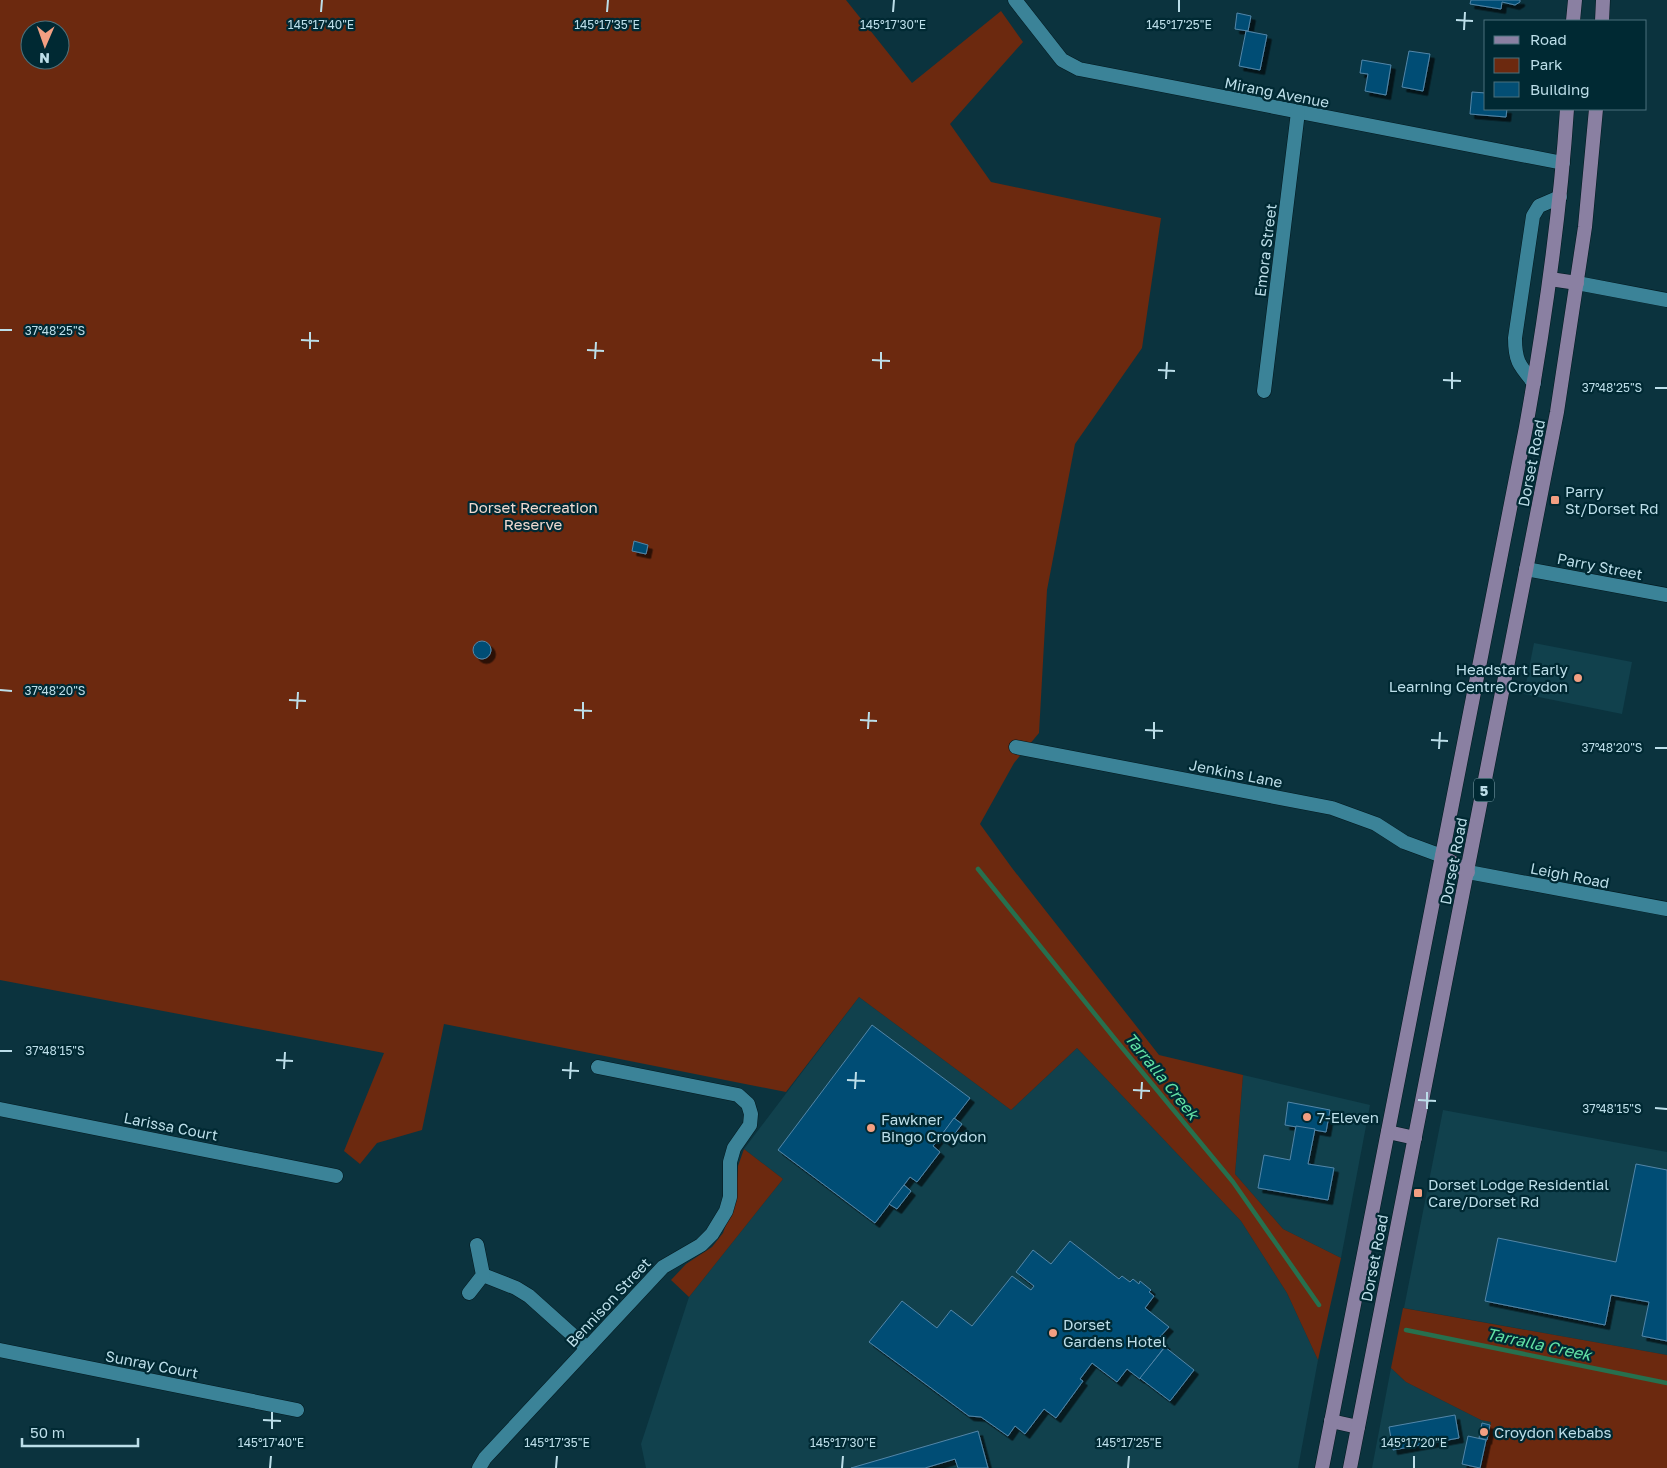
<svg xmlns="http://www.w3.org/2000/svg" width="1667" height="1468" font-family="'Golos Text',sans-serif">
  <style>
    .built { fill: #11414d }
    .green { fill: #6c290f; fill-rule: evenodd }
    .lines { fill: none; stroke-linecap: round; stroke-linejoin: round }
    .stream { stroke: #27704e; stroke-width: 4.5 }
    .building { fill: #034e74; stroke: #5286a9; filter: url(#shadow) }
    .minor-casing { stroke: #03191f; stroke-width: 15 }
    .primary-casing { stroke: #03191f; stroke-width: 15 }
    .minor { stroke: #3b8398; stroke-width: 14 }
    .primary { stroke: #8a80a2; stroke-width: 14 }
    .ticks { fill: none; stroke: #bcdee9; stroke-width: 2 }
    .poi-dot { fill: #f39f82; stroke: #002933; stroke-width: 2 }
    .labels { text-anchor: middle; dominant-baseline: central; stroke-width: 4.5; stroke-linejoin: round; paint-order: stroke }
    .shield { fill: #002933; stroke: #84a8b2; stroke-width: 1 }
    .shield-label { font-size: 14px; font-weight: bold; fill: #bcdee9 }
    .street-label { font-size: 15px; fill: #bcdee9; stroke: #002933 }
    .poi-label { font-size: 15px; fill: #bcdee9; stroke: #002933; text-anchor: start }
    .park-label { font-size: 15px; fill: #f0d9d0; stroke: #002933 }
    .water-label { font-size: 16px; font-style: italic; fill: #62e2a5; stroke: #002933 }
    .ticks-label { font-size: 12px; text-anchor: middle; fill: #bcdee9; stroke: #002933; stroke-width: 4.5; stroke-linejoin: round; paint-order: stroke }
  </style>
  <defs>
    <filter id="shadow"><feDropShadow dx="4.5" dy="4.5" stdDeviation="0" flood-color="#0009"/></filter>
  </defs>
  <rect width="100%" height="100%" fill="#0b333e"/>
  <g class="built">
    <path d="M 1534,643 L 1632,662 L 1622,714 L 1524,694 Z"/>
    <path d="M 859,997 L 1011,1110 L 1077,1048 L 1241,1221 L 1287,1293 L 1318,1360 L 1298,1468 L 646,1468 L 641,1444 L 689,1297 L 783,1179 L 744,1149 Z"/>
    <path d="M 1243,1075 L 1370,1105 L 1341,1258 L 1283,1229 L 1235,1174 Z"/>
    <path d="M 1443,1110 L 1667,1152 L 1667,1355 L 1404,1308 Z"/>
    <path d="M 1391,1368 L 1406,1382 L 1481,1420 L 1491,1422 L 1481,1468 L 1372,1468 Z"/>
  </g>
  <g class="green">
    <path d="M 0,0 L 846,0 L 912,83 L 1001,11 L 1023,42 L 950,124 L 991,182 L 1161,218 L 1142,348 L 1075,444 L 1047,590 L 1039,733 L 1014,763 L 980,824 L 1012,868 L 1159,1055 L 1243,1075 L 1235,1174 L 1283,1229 L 1341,1258 L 1318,1360 L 1287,1293 L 1241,1221 L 1077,1048 L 1011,1110 L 859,997 L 786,1092 L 444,1024 L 422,1130 L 377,1143 L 360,1164 L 344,1151 L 384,1053 L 0,980 ZM 30,30 L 60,30 L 60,60 L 30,60 Z"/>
    <path d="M 744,1149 L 783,1179 L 689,1297 L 671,1280 L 686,1264 L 712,1247 L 723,1233 L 736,1195 L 738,1166 Z"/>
    <path d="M 1403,1308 L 1667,1355 L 1667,1468 L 1481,1468 L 1491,1422 L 1481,1420 L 1406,1382 L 1391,1368 Z"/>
  </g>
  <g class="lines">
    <g class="stream">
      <path d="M 978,869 L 1119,1044 L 1233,1182 L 1319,1305"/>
      <path d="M 1406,1330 L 1667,1383"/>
    </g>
  </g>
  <g class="building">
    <path d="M 1471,0 L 1520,0 L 1520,2 L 1515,5 L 1502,2 L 1501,9 L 1470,4 Z"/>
    <path d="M 1237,13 L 1251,16 L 1248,31 L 1235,29 Z"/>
    <path d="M 1246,31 L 1267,35 L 1260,70 L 1239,66 Z"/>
    <path d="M 1409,51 L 1430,54 L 1423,91 L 1402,87 Z"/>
    <path d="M 1362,60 L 1391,65 L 1386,95 L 1365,91 L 1368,74 L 1360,73 Z"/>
    <path d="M 1472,92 L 1486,93 L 1486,109 L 1507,109 L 1506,117 L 1470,114 Z"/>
    <path d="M 634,541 L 648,545 L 646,554 L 632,551 Z"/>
    <circle cx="482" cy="650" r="9"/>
    <path d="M 872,1025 L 970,1098 L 933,1146 L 940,1152 L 917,1182 L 910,1177 L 875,1223 L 778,1150 Z"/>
    <path d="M 1288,1102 L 1330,1110 L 1326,1132 L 1285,1125 Z"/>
    <path d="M 954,1118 L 962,1124 L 948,1143 L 940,1137 Z"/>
    <path d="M 1296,1126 L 1315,1129 L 1308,1164 L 1334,1168 L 1328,1200 L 1258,1188 L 1264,1155 L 1290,1160 Z"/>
    <path d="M 1636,1164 L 1667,1170 L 1667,1341 L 1642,1336 L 1649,1302 L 1611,1295 L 1605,1325 L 1485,1301 L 1498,1238 L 1616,1262 Z"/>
    <path d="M 904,1185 L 911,1191 L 897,1209 L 889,1204 Z"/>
    <path d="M 1070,1241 L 1119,1279 L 1122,1276 L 1130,1282 L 1133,1279 L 1139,1284 L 1140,1281 L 1151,1290 L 1149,1292 L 1154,1296 L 1145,1308 L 1169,1327 L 1158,1339 L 1166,1345 L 1140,1379 L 1127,1369 L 1117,1382 L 1092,1363 L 1080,1379 L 1083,1381 L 1056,1418 L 1044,1409 L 1025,1434 L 1015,1426 L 1008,1436 L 981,1417 L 969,1416 L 869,1342 L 902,1301 L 937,1328 L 951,1310 L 972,1326 L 1012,1276 L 1031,1290 L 1034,1286 L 1016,1272 L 1033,1250 L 1051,1264 Z"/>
    <path d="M 1165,1347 L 1194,1370 L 1170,1401 L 1140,1378 Z"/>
    <path d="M 1455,1415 L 1459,1438 L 1393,1450 L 1389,1427 Z"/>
    <path d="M 1482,1423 L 1490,1425 L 1487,1440 L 1479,1438 Z"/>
    <path d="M 978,1431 L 988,1468 L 958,1468 L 955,1459 L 925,1468 L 851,1468 Z"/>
    <path d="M 1468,1436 L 1486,1440 L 1480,1468 L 1462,1464 Z"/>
  </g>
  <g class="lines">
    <g class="minor-casing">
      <g id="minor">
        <path d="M 1015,0 L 1062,60 L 1079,69 L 1563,163"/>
        <path d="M 1577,283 L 1667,300"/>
        <path d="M 1534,383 C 1519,365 1515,361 1515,338 L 1533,216 L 1539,206 L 1560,197"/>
        <path d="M 1264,391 L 1298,112"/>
        <path d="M 1526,569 L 1667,595"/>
        <path d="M 1016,747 L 1332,808 L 1376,824 L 1404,842 L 1442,856"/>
        <path d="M 1468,872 L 1667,909"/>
        <path d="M 0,1109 L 336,1176"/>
        <path d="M 483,1275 L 516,1288 L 529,1296 L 587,1348"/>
        <path d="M 469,1293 L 483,1275 L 477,1245"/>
        <path d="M 0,1350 L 297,1410"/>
        <path d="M 479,1468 L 485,1458 L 663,1267 L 701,1245 L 712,1234 L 726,1211 L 730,1197 L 730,1162 L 734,1148 L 750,1125 L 751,1114 L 748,1104 L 738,1095 L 598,1067"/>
      </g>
    </g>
    <g class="primary-casing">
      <g id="primary">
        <path d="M 1573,21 L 1575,0"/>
        <path d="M 1602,21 L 1603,0"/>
        <path d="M 1550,279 L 1577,283"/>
        <path d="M 1442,856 L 1468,872"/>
        <path d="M 1388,1132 L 1415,1138"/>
        <path d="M 1331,1421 L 1358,1427"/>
        <path d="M 1322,1468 L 1526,427 C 1545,321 1560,216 1567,109"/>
        <path d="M 1350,1468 L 1557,412 L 1585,227 L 1596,109"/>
      </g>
    </g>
    <use href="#minor" class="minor"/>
    <use href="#primary" class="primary"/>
  </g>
  <path class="ticks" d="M 321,12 L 322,0M 607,12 L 608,0M 893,12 L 894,0M 1179,12 L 1179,0M 1456,20 L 1473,21M 1464,30 L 1465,12M 0,330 L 12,330M 301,340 L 319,341M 310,349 L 310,332M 587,350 L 604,351M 595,359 L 596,342M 872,360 L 890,361M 881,369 L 881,352M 1158,370 L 1175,371M 1166,379 L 1167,362M 1443,380 L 1461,381M 1655,388 L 1667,388M 1452,389 L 1452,372M 0,690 L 12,691M 289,700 L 306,701M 297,709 L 298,692M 574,710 L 592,711M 583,719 L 583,702M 860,720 L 877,721M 868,729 L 869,712M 1145,730 L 1163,731M 1154,739 L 1154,722M 1431,740 L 1448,741M 1655,748 L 1667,748M 1439,749 L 1440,732M 0,1051 L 12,1051M 276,1060 L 293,1061M 284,1069 L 285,1052M 562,1070 L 579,1071M 570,1079 L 571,1062M 847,1080 L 865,1081M 855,1089 L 856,1072M 1133,1090 L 1150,1091M 1141,1099 L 1142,1082M 1418,1100 L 1436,1101M 1655,1108 L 1667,1109M 1427,1109 L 1427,1092M 263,1420 L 281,1421M 272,1429 L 272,1412M 270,1468 L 271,1456M 556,1468 L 557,1456M 842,1468 L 843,1456M 1128,1468 L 1129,1456M 1414,1468 L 1414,1456"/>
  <g class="poi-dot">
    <rect x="1550" y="495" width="10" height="10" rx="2.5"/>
    <circle cx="1578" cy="678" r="5"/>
    <circle cx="1307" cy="1117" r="5"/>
    <circle cx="871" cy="1128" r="5"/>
    <rect x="1413" y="1188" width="10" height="10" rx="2.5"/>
    <circle cx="1053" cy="1333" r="5"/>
    <circle cx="1484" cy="1432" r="5"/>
  </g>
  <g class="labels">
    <rect class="shield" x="1474" y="778.5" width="20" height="23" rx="4"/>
    <g class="shield-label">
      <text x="1484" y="790">5</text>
    </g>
    <g class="street-label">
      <text transform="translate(1277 92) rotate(11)">Mirang Avenue</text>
      <text transform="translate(1265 250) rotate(-83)">Emora Street</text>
      <text transform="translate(1531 463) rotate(-79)">Dorset Road</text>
      <text transform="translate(1600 566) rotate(11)">Parry Street</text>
      <text transform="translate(1236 773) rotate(11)">Jenkins Lane</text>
      <text transform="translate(1453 861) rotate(-79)">Dorset Road</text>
      <text transform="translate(1570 875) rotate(11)">Leigh Road</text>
      <text transform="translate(171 1126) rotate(11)">Larissa Court</text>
      <text transform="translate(1374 1258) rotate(-79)">Dorset Road</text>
      <text transform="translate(608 1302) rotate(-47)">Bennison Street</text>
      <text transform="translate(152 1364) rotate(11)">Sunray Court</text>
    </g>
    <g class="poi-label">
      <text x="1565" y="491">Parry<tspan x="1565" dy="17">St/Dorset Rd</tspan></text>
      <text x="1568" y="669" text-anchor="end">Headstart Early<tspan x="1568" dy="17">Learning Centre Croydon</tspan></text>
      <text x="1317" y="1117">7-Eleven</text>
      <text x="881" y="1119">Fawkner<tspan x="881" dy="17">Bingo Croydon</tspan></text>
      <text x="1428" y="1184">Dorset Lodge Residential<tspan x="1428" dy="17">Care/Dorset Rd</tspan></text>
      <text x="1063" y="1324">Dorset<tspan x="1063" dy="17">Gardens Hotel</tspan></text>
      <text x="1494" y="1432">Croydon Kebabs</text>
    </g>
    <g class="park-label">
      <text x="533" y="507">Dorset Recreation<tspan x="533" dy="17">Reserve</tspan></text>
    </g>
    <g class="water-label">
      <text transform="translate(1162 1076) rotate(51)">Tarralla Creek</text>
      <text transform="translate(1539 1344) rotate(12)">Tarralla Creek</text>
    </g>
  </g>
  <g class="ticks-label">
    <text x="321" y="29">145°17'40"E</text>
    <text x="607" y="29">145°17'35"E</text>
    <text x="893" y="29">145°17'30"E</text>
    <text x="1179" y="29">145°17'25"E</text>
    <text x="55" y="335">37°48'25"S</text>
    <text x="1612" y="392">37°48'25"S</text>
    <text x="55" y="695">37°48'20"S</text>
    <text x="1612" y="752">37°48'20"S</text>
    <text x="55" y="1055">37°48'15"S</text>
    <text x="1612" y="1113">37°48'15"S</text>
    <text x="271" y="1447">145°17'40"E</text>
    <text x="557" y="1447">145°17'35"E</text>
    <text x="843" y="1447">145°17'30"E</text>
    <text x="1129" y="1447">145°17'25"E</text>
    <text x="1414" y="1447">145°17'20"E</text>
  </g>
  <rect x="1484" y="20" width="162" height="90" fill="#002933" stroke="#4b717c"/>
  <rect x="1494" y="36" width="25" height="8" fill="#8a80a2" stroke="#4b717c"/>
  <text x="1530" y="45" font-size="15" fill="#bcdee9">Road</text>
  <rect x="1494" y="58" width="25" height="15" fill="#6c290f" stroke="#4b717c"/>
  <text x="1530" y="70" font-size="15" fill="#bcdee9">Park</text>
  <rect x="1494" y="82" width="25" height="15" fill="#034e74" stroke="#4b717c"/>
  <text x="1530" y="95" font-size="15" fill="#bcdee9">Building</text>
  <g transform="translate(45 45) rotate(182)"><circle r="24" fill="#002933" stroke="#4b717c"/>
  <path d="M0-4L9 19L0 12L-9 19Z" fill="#f39f82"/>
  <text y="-8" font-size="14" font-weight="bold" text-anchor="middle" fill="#bcdee9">N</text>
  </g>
  <path d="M22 1438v8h116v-8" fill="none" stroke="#bcdee9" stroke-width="2.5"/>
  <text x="30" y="1438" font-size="15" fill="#bcdee9" stroke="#002933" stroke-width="4" paint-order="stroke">50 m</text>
</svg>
